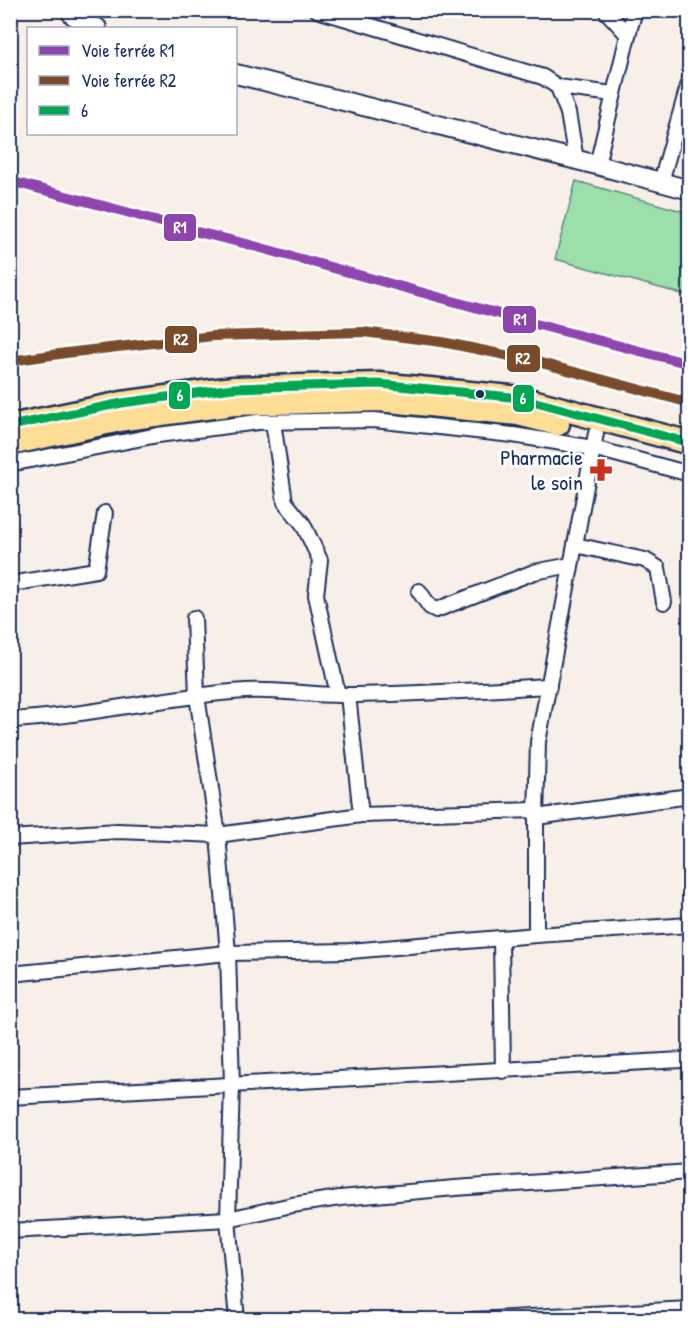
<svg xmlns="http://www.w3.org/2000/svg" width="700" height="1330" font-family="'Patrick Hand',sans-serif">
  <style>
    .pitch { fill: #9cdfaa; stroke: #5c8784; stroke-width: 1.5 }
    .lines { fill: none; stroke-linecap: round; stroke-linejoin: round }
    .minor-casing { stroke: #1b2f5e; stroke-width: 18 }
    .tertiary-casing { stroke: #1b2f5e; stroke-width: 22 }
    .primary-casing { stroke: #1b2f5e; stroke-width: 27 }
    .minor { stroke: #fff; stroke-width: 14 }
    .tertiary { stroke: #fff; stroke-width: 18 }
    .primary { stroke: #fcde96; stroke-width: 22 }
    .bus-1-casing { stroke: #fff; stroke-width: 14 }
    .bus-1 { stroke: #00a651; stroke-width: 9 }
    .rail-1-casing { stroke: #fff; stroke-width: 15 }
    .rail-2-casing { stroke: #fff; stroke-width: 15 }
    .rail-1 { stroke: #8e44ad; stroke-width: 10 }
    .rail-2 { stroke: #7a4b2a; stroke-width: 10 }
    .bus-dot { fill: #1b2f5e; stroke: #fff; stroke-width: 2 }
    .labels { text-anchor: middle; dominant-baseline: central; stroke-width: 6; stroke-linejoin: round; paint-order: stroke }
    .poi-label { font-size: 22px; fill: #1b2f5e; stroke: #fff; text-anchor: end }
    .line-badge { stroke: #fff; stroke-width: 2 }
    .badge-label { font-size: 16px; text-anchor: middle; font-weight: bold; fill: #fff }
  </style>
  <rect width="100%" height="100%" fill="#f8efe8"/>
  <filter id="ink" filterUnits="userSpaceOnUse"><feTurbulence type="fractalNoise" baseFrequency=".0167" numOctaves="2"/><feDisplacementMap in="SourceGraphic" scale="12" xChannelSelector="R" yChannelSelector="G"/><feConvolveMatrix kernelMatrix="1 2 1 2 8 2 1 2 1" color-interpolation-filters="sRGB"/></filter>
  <g filter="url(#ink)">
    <path class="pitch" d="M 576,181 L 689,213 L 689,296 L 555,259 Z"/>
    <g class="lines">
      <g class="minor-casing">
        <g id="minor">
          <path d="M 317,10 L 543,77 L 558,87 L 568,113 L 576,160"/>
          <path d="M 628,35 L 635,10"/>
          <path d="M 558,87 L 613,94"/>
          <path d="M 597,165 L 628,35 L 605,10"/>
          <path d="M 661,182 L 690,79"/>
          <path d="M 273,422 L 285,502 L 303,524 L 320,560 L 316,595 L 338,695"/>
          <path d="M 10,464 L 158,435 L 258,422 L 374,420 L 513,435 L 593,448 L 690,474"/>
          <path d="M 575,545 L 645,560 L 658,568 L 664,602"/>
          <path d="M 10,584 L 96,570 L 105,513"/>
          <path d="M 419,591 L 430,607 L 436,610 L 534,572 L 571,565"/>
          <path d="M 194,618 L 197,696 L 218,835 L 228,953 L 232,1084 L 228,1219 L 237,1320"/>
          <path d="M 348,695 L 361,815"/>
          <path d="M 10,720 C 89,716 166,696 245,691 C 275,689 309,695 340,695 C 410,695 480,690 549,686"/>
          <path d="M 536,817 L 690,796"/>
          <path d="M 10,838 L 118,831 L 218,835 L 361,815 L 536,810"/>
          <path d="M 536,935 L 536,817 L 538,742 L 596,433"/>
          <path d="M 501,939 L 503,1071"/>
          <path d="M 10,974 L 228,953 L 350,951 L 536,935 L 690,925"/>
          <path d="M 10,1097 C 234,1084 459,1074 682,1060 L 690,1058"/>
          <path d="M 10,1231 L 228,1219 L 292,1205 L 340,1198 L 455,1188 L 690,1172"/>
          <path d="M 473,1320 L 690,1309"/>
        </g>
      </g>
      <g class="tertiary-casing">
        <g id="tertiary">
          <path d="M 69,10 L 73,15 L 97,28"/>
          <path d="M 236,74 L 597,165 L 690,190"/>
        </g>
      </g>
      <g class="primary-casing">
        <g id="primary">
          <path d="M 10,426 L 122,403 L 233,388 L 379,384 L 521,398 L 690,443"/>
          <path d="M 10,444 L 125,419 L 234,404 L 379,400 L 518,414 L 558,424"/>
        </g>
      </g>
      <use href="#minor" class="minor"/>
      <use href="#tertiary" class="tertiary"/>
      <use href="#primary" class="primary"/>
      <g class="bus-1-casing">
        <path id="bus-1" d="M 10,426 L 122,403 L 233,388 L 379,384 L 521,398 L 690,443"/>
      </g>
      <use href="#bus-1" class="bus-1"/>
      <g class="rail-1-casing">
        <path id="rail-1" d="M 10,181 L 130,213 L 185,229 L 247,244 L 539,325 L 690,364"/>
      </g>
      <g class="rail-2-casing">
        <path id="rail-2" d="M 10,361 L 66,353 L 213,336 L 363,332 L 442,342 L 530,360 L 690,403"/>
      </g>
      <use href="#rail-1" class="rail-1"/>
      <use href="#rail-2" class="rail-2"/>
    </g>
  </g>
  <defs>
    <g id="pharmacy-bare" transform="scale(1.8)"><path d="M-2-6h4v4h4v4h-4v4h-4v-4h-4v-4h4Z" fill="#c8321e" stroke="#fff" stroke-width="2.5" paint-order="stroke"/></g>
  </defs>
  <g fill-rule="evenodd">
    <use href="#pharmacy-bare" x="601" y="470"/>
  </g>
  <circle class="bus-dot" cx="480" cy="394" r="5"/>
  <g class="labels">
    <g class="poi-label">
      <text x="583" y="457">Pharmacie<tspan x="583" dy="25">le soin</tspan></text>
    </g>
  </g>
  <g class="line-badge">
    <rect x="163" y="213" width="34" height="29" rx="6" fill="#8e44ad"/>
    <rect x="502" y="305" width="35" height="29" rx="6" fill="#8e44ad"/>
    <rect x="164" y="325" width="34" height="29" rx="6" fill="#7a4b2a"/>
    <rect x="506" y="344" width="35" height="29" rx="6" fill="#7a4b2a"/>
    <rect x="168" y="381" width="23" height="29" rx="6" fill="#00a651"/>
    <rect x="512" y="384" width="23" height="29" rx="6" fill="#00a651"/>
  </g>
  <g class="badge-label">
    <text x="180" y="233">R1</text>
    <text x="520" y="325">R1</text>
    <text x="181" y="345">R2</text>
    <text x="523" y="364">R2</text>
    <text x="180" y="401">6</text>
    <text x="523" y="404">6</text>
  </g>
  <rect width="700" height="1330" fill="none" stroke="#fff" stroke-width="36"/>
  <rect x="18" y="18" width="664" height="1294" fill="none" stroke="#1b2f5e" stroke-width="2" filter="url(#ink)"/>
  <rect x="27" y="27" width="210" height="108" fill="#ffffff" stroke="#a4acbf" stroke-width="1.5"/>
  <rect x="39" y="46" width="30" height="9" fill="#8e44ad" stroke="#a4acbf" stroke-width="1.5"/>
  <text x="81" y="57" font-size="18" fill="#1b2f5e">Voie ferrée R1</text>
  <rect x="39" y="76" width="30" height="9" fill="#7a4b2a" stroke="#a4acbf" stroke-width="1.5"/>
  <text x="81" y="87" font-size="18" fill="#1b2f5e">Voie ferrée R2</text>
  <rect x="39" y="106" width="30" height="9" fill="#00a651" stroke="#a4acbf" stroke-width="1.5"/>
  <text x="81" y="117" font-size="18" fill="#1b2f5e">6</text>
</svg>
